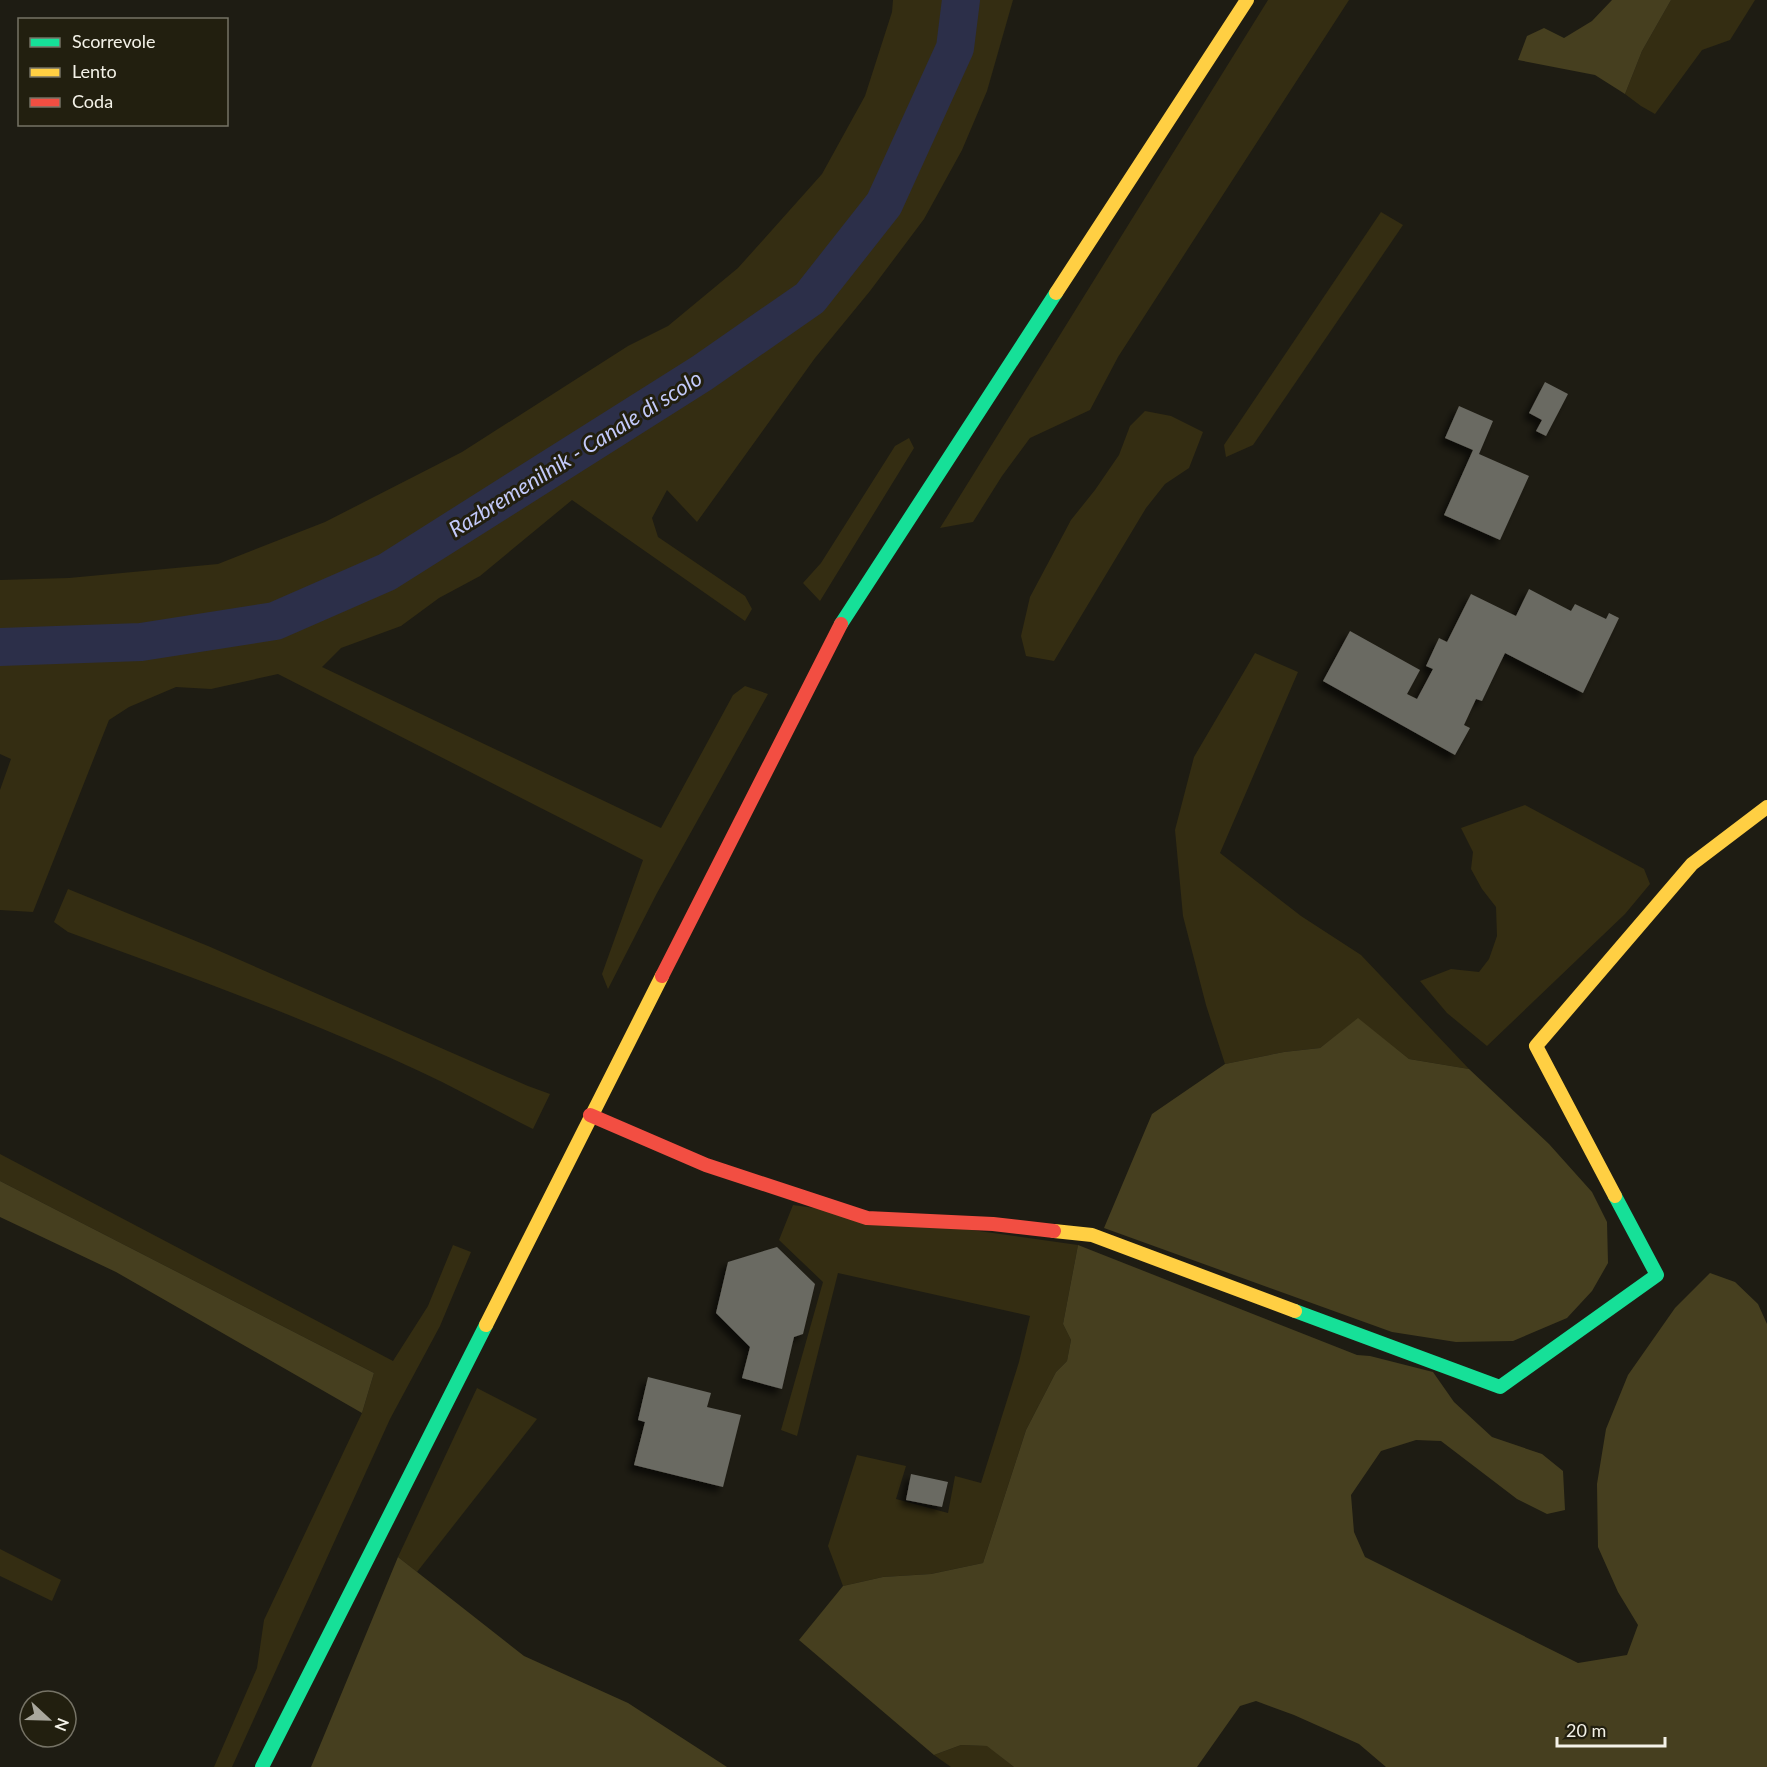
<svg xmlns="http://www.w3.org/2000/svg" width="1767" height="1767" font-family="Lato,sans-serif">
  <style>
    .green { fill: #342d12 }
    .forest { fill: #463f1f }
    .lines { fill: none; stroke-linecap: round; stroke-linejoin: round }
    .canal { stroke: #2c2f49; stroke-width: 38 }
    .building { fill: #6b6a62; filter: url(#shadow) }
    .fast { stroke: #16e098; stroke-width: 14 }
    .slow { stroke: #ffcf43; stroke-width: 14 }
    .jam { stroke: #f24e42; stroke-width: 14 }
    .labels { text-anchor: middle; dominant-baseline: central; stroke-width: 6; stroke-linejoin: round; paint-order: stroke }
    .water-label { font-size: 22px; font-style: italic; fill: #c3cafa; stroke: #221f0f }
  </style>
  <defs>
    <filter id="shadow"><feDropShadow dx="-5.5" dy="5.5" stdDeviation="3" flood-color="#0009"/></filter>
  </defs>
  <rect width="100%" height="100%" fill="#1e1c13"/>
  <g class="green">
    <path d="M 893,0 L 1013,0 L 987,91 L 962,150 L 924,219 L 870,291 L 815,358 L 697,522 L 667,490 L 652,518 L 658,537 L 745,596 L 752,609 L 745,621 L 572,500 L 480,576 L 439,598 L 401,626 L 341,648 L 322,667 L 661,828 L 733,695 L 745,686 L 768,694 L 657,893 L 608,989 L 602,974 L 643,860 L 278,674 L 211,689 L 176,687 L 129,707 L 109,720 L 33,912 L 0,910 L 0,790 L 11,759 L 0,754 L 0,580 L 69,578 L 218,564 L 325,522 L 462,452 L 628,346 L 668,326 L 738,268 L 822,174 L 865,96 L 892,12 Z"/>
    <path d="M 1268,0 L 1349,0 L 1118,357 L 1090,410 L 1030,438 L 1002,476 L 973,522 L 940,528 Z"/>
    <path d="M 1671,0 L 1755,0 L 1730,40 L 1702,50 L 1655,114 L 1641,106 L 1625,94 L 1642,51 Z"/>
    <path d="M 1381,212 L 1403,225 L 1253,445 L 1226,457 L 1224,445 Z"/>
    <path d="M 1145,411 L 1171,416 L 1203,432 L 1189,468 L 1165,484 L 1146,508 L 1054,661 L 1026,656 L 1021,636 L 1030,597 L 1071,520 L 1095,490 L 1119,455 L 1130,426 Z"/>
    <path d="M 909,438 L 914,448 L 820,601 L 803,583 L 821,563 L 895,446 Z"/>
    <path d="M 1255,653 L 1298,672 L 1220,853 L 1301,916 L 1361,955 L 1469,1069 L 1409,1059 L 1358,1019 L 1320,1048 L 1284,1052 L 1225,1064 L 1206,1005 L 1183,916 L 1175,830 L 1194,757 Z"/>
    <path d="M 1525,805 L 1644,869 L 1650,884 L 1625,914 L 1487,1046 L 1447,1013 L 1420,981 L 1451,969 L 1479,972 L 1489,959 L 1497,936 L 1496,907 L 1482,889 L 1471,869 L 1473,852 L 1461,828 Z"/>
    <path d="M 68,889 L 208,946 L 528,1086 L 550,1094 L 533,1129 C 495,1110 458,1089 419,1071 C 305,1018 186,975 68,932 L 54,922 Z"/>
    <path d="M 0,1154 L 393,1361 L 428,1306 L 453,1245 L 471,1252 L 440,1326 L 390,1419 L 232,1767 L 214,1767 L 257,1668 L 264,1620 L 362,1413 L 374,1373 L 0,1181 Z"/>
    <path d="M 793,1205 L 1078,1245 L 1063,1324 L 1071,1340 L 1067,1361 L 1056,1372 L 1026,1430 L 983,1563 L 931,1574 L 883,1577 L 843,1586 L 828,1546 L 857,1455 L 906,1466 L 896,1499 L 948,1513 L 955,1476 L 981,1483 L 1019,1362 L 1030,1316 L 838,1273 L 797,1436 L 781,1430 L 823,1282 L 779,1240 Z"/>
    <path d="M 477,1388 L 537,1419 L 417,1572 L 398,1557 Z"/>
    <path d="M 0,1549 L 61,1580 L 52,1601 L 0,1576 Z"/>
    <path d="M 961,1745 L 988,1746 L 1014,1767 L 951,1767 L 934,1755 Z"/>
  </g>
  <g class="forest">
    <path d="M 1612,0 L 1671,0 L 1642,51 L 1625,94 L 1595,75 L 1518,60 L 1527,36 L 1544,28 L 1564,38 L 1592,21 Z"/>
    <path d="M 1358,1018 L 1409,1059 L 1469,1069 L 1549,1144 L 1592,1192 L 1607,1222 L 1608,1263 L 1592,1291 L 1567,1318 L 1513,1341 L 1456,1342 L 1392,1332 L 1104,1228 L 1152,1114 L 1225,1064 L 1284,1052 L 1320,1048 Z"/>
    <path d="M 0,1181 L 374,1373 L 362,1413 L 116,1272 L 0,1217 Z"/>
    <path d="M 1078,1245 L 1357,1355 L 1370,1356 L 1433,1372 L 1454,1402 L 1492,1437 L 1542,1454 L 1563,1471 L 1565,1510 L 1547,1514 L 1517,1499 L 1441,1441 L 1416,1440 L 1381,1451 L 1351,1495 L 1354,1532 L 1365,1557 L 1578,1663 L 1627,1655 L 1638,1625 L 1618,1592 L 1598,1547 L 1597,1484 L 1606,1429 L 1628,1375 L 1675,1308 L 1710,1273 L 1735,1282 L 1758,1304 L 1767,1324 L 1767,1767 L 1386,1767 L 1359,1744 L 1294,1715 L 1256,1701 L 1240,1706 L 1197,1767 L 1014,1767 L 987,1746 L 961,1745 L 934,1755 L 799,1640 L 843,1586 L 883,1577 L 931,1574 L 983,1563 L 1026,1430 L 1056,1372 L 1067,1361 L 1071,1340 L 1063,1324 Z"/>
    <path d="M 398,1557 L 524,1656 L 628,1703 L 727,1767 L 311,1767 Z"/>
  </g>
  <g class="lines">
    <path class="canal" d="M 0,647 L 141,642 L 275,621 L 387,572 L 702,373 L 810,298 L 884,204 L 955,48 L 961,0"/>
  </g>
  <g class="building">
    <path d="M 1545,382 L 1568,394 L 1546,436 L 1536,431 L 1542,420 L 1529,413 Z"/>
    <path d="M 1459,406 L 1493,421 L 1479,454 L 1529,476 L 1500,540 L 1444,515 L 1473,450 L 1445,438 Z"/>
    <path d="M 1529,589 L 1571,611 L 1575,604 L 1606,619 L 1609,613 L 1619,618 L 1583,693 L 1505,653 L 1482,701 L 1476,699 L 1464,725 L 1470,728 L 1455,755 L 1323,681 L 1350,631 L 1420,670 L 1407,694 L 1417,699 L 1433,669 L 1426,666 L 1439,638 L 1447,642 L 1471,594 L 1516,616 Z"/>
    <path d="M 777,1247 L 815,1284 L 803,1334 L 794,1337 L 782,1389 L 742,1378 L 750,1347 L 716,1313 L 728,1262 Z"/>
    <path d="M 648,1377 L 711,1393 L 707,1407 L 741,1415 L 723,1487 L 634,1465 L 645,1422 L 638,1420 Z"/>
    <path d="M 911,1474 L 948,1482 L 942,1507 L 906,1500 Z"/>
  </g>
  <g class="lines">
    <g class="fast">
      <path d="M 841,624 L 1056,293"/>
      <path d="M 1295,1311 L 1500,1387 L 1657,1275 L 1615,1196"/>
      <path d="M 262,1767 L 486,1325"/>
    </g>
    <g class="slow">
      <path d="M 1056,293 L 1247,0"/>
      <path d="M 1615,1196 L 1536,1046 L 1692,864 L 1767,807"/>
      <path d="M 1054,1231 L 1092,1235 L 1295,1311"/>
      <path d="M 486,1325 L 662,976"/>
    </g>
    <g class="jam">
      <path d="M 662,976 L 841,624"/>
      <path d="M 590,1115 L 706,1165 L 867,1218 L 993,1224 L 1054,1231"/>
    </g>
  </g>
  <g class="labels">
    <g class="water-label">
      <text transform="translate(575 453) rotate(-32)">Razbremenilnik - Canale di scolo</text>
    </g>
  </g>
  <rect x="18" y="18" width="210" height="108" fill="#221f0f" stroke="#767366" stroke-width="1.5"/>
  <rect x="30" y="38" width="30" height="9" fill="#16e098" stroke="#767366" stroke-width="1.5"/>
  <text x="72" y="48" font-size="18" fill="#f4f2e8">Scorrevole</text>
  <rect x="30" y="68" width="30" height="9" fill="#ffcf43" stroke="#767366" stroke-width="1.5"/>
  <text x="72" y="78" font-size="18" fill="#f4f2e8">Lento</text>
  <rect x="30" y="98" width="30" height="9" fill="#f24e42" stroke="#767366" stroke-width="1.5"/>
  <text x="72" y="108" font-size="18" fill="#f4f2e8">Coda</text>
  <g transform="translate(48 1719) rotate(112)"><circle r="28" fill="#221f0f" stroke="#767366" stroke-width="1.5"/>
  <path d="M0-4.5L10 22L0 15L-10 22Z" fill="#a9a79d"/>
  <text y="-9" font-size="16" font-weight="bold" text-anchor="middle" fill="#f4f2e8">N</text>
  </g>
  <path d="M1557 1737v9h108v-9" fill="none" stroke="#f4f2e8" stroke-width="3"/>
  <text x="1566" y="1737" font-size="18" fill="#f4f2e8" stroke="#221f0f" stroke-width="4.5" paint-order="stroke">20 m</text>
</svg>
